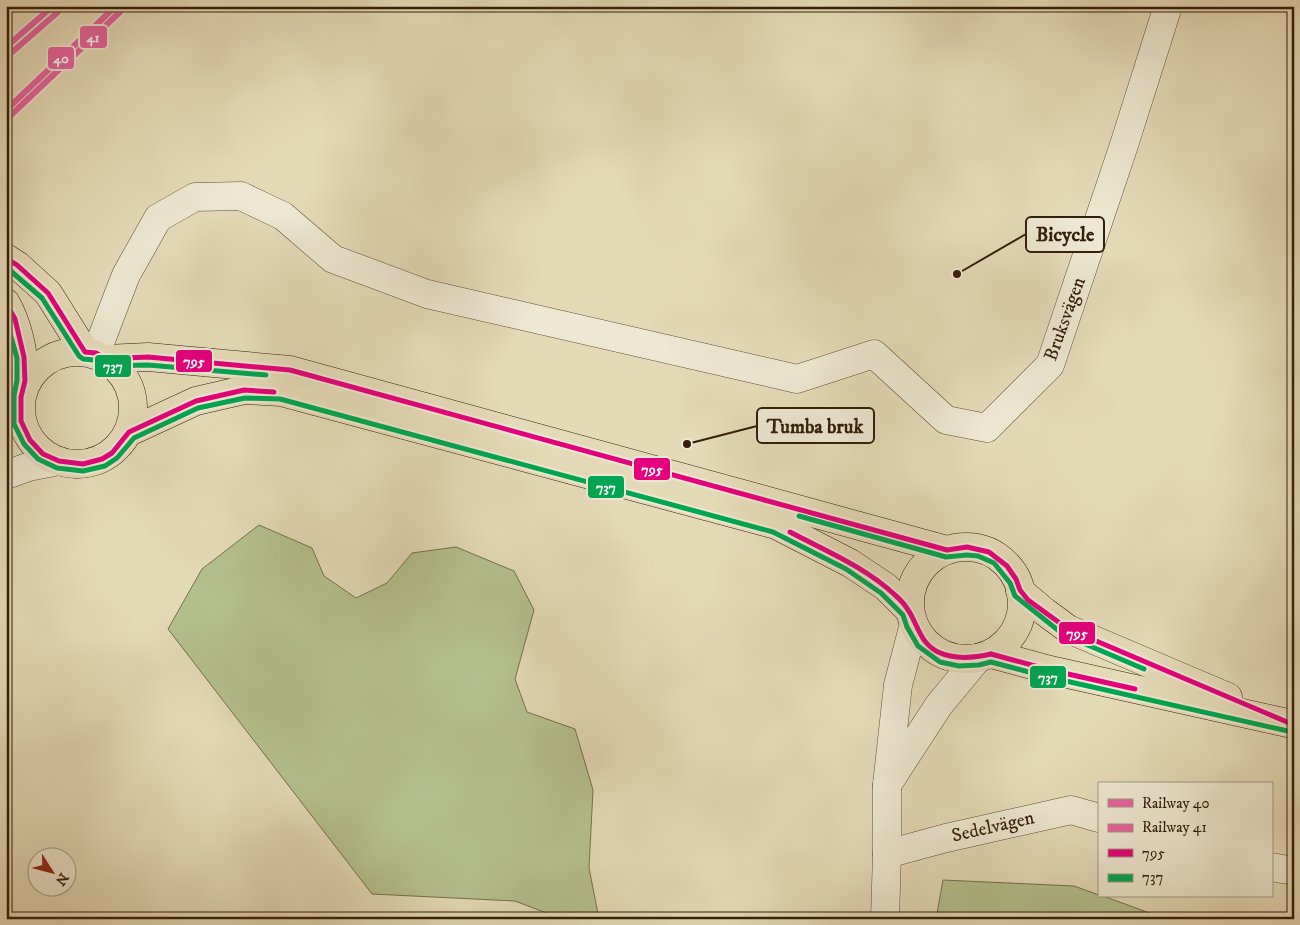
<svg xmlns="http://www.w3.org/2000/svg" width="1300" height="925" font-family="'IM FELL DW Pica',serif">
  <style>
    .green { fill: #b5c08f; stroke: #75704c }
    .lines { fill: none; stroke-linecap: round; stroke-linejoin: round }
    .minor-casing { stroke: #614e36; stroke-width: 29 }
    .major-casing { stroke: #351f0a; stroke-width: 29 }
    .minor { stroke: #eee7d1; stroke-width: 28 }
    .major { stroke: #e5dab8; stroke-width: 28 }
    .bus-1-casing { stroke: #eee7d1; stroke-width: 9 }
    .bus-2-casing { stroke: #eee7d1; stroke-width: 9 }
    .bus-1 { stroke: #e5007d; stroke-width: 5 }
    .bus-2 { stroke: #00a651; stroke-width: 5 }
    .rail-1-casing { stroke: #eee7d1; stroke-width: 10 }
    .rail-2-casing { stroke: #eee7d1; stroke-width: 10 }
    .rail-1 { stroke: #e8629f; stroke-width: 6 }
    .rail-2 { stroke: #e8629f; stroke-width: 6 }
    .labels { text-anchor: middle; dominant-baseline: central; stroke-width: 4; stroke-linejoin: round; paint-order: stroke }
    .street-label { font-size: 19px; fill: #351f0a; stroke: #eee7d1 }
    .leader { fill: none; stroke: #351f0a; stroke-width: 2 }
    .callout-dot { fill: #351f0a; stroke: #eee7d1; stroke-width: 2 }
    .callout { fill: #eee7d1; stroke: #351f0a; stroke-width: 2 }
    .callout-label { font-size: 20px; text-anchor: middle; font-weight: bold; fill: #351f0a }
    .line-badge { stroke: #eee7d1; stroke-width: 2 }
    .badge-label { font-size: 14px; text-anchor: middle; font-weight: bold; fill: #fff }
  </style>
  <rect width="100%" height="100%" fill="#e5dab8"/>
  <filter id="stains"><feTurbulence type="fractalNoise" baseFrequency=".004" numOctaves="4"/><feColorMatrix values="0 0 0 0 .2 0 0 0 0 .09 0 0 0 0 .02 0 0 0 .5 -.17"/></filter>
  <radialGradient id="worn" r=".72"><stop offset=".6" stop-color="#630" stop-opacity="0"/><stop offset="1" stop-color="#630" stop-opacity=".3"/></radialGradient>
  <g class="green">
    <path d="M 259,525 L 312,548 L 324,576 L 356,598 L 387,583 L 412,553 L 456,547 L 514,571 L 534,610 L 515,679 L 527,712 L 575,729 L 593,790 L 589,868 L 599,919 L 562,919 L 515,901 L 372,894 L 168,629 L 202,569 Z"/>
    <path d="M 943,880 L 1074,886 L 1099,895 L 1099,896 L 1103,896 L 1166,919 L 936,919 Z"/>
  </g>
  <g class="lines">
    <g class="minor-casing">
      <g id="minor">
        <path d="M 96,353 L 126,275 L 158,218 L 195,197 L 241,196 L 283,216 L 333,259 L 427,294 L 797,379 L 874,354 L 946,420 L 987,428 L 1050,365 L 1124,145 L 1168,6"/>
        <path d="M 6,411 L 21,397"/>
        <path d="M 6,475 L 28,467 L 59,461"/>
        <path d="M 914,624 L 898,685 L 887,785 L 939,705 L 978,658"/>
        <path d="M 887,854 L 946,838 L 1071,810 L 1099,818"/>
        <path d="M 1271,867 L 1294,871"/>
        <path d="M 885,919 L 887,854 L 887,785"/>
      </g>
    </g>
    <g class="major-casing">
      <g id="major">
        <path d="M 6,258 L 17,265 L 48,293 L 85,352"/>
        <path d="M 6,303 C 20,328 24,354 25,381"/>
        <circle cx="77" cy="408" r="56"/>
        <path d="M 106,359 L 148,357 L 290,370 L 947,550"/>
        <path d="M 129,432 L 196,401 L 244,390 L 281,392 L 776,525 L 850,563 L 886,587 L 910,611"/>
        <circle cx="966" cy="603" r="56"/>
        <path d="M 1020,591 L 1045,612 L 1068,629 L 1228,697"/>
        <path d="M 991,654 L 1050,670 L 1292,724"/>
      </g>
    </g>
    <use href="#minor" class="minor"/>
    <use href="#major" class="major"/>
    <g class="bus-1-casing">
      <g id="bus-1">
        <path d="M 6,258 L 17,265 L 48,293 L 85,352 L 96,353 L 106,359 L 148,357 L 290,370 L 947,550 L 967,547 L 989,552 L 1007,566 L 1016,579 L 1020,590 L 1028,600 L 1068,629 L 1294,725"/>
        <path d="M 6,303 L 15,319 L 24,357 L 25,381 L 21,397 L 21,421 L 30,440 L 43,454 L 59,461 L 83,464 L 102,459 L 112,453 L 129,432 L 196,401 L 244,390 L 274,392"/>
        <path d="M 790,532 C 826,551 865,567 895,595 C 901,600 906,606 910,613 C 919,629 921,643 938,652 C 955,660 974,658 991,654"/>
        <path d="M 991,654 L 1050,670 L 1135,689"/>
      </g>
    </g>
    <g class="bus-2-casing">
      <g id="bus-2">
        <path d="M 6,267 L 42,298 L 79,356 L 83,359 L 94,360 L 105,366 L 148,365 L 266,375"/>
        <path d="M 6,319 L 17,358 L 17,380 L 14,396 L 14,424 L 24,444 L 38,459 L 57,468 L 83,471 L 105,466 L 117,458 L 134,438 L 198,408 L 245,398 L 280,399 L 773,532 L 846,569 L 881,593 L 903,615 L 907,627 L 918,646 L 940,662 L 959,666 L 979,665 L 991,662 L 1048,677 L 1292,732"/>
        <path d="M 799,516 L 946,557 L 967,555 L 978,556 L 994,563 L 1010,583 L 1015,596 L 1064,635 L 1144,669"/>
      </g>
    </g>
    <use href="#bus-1" class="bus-1"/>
    <use href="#bus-2" class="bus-2"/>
    <g class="rail-1-casing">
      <g id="rail-1">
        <path d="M 6,47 L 53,6"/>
        <path d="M 6,110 L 116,6"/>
      </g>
    </g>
    <g class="rail-2-casing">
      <g id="rail-2">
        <path d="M 11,53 L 58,12"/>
        <path d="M 11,115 L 121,11"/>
      </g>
    </g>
    <use href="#rail-1" class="rail-1"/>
    <use href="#rail-2" class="rail-2"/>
  </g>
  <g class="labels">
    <g class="street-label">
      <text transform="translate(1065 319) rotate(-70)">Bruksvägen</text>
      <text transform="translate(993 827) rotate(-13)">Sedelvägen</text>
    </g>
  </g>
  <path class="leader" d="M957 274L1026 234M687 444L757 426"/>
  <g class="callout-dot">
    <circle cx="957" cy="274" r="5"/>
    <circle cx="687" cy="444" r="5"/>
  </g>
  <g class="callout">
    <rect x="1026" y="217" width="78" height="35" rx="5"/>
    <rect x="757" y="408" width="117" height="35" rx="5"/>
  </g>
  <g class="callout-label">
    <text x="1065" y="241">Bicycle</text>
    <text x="815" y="433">Tumba bruk</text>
  </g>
  <g class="line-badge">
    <rect x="79" y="25" width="29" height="24" rx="5" fill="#e8629f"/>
    <rect x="47" y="46" width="28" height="24" rx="5" fill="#e8629f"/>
    <rect x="175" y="349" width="38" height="24" rx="5" fill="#e5007d"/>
    <rect x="94" y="354" width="38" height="24" rx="5" fill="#00a651"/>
    <rect x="633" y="457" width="38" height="24" rx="5" fill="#e5007d"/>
    <rect x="587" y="475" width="38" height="24" rx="5" fill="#00a651"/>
    <rect x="1058" y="621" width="38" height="24" rx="5" fill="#e5007d"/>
    <rect x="1029" y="665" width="38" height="24" rx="5" fill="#00a651"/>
  </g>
  <g class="badge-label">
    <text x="93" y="42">41</text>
    <text x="61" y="63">40</text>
    <text x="194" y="366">795</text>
    <text x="113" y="371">737</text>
    <text x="652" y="474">795</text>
    <text x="606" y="492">737</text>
    <text x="1077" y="638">795</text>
    <text x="1048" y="682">737</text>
  </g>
  <rect width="1300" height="925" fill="none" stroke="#e5dab8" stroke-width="25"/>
  <rect x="8" y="8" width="1285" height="910" fill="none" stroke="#351f0a" stroke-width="2.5"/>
  <rect x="12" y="12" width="1275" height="900" fill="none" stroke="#351f0a"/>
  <rect x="1098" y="782" width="175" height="115" fill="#eee7d1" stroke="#a49781"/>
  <rect x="1108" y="799" width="25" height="8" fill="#e8629f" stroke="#a49781"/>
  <text x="1142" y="808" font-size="15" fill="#351f0a">Railway 40</text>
  <rect x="1108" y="824" width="25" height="8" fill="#e8629f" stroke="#a49781"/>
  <text x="1142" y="832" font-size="15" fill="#351f0a">Railway 41</text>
  <rect x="1108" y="849" width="25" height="8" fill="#e5007d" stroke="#a49781"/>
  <text x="1142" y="858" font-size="15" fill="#351f0a">795</text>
  <rect x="1108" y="874" width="25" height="8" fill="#00a651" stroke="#a49781"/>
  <text x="1142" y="882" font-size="15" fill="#351f0a">737</text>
  <g transform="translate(52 872) rotate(126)"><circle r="24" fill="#eee7d1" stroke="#a49781"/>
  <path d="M0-4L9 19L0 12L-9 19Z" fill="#8f2418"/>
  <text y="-8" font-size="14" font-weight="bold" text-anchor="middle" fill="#351f0a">N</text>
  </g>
  <rect width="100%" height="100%" filter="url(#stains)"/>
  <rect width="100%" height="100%" fill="url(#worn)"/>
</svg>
